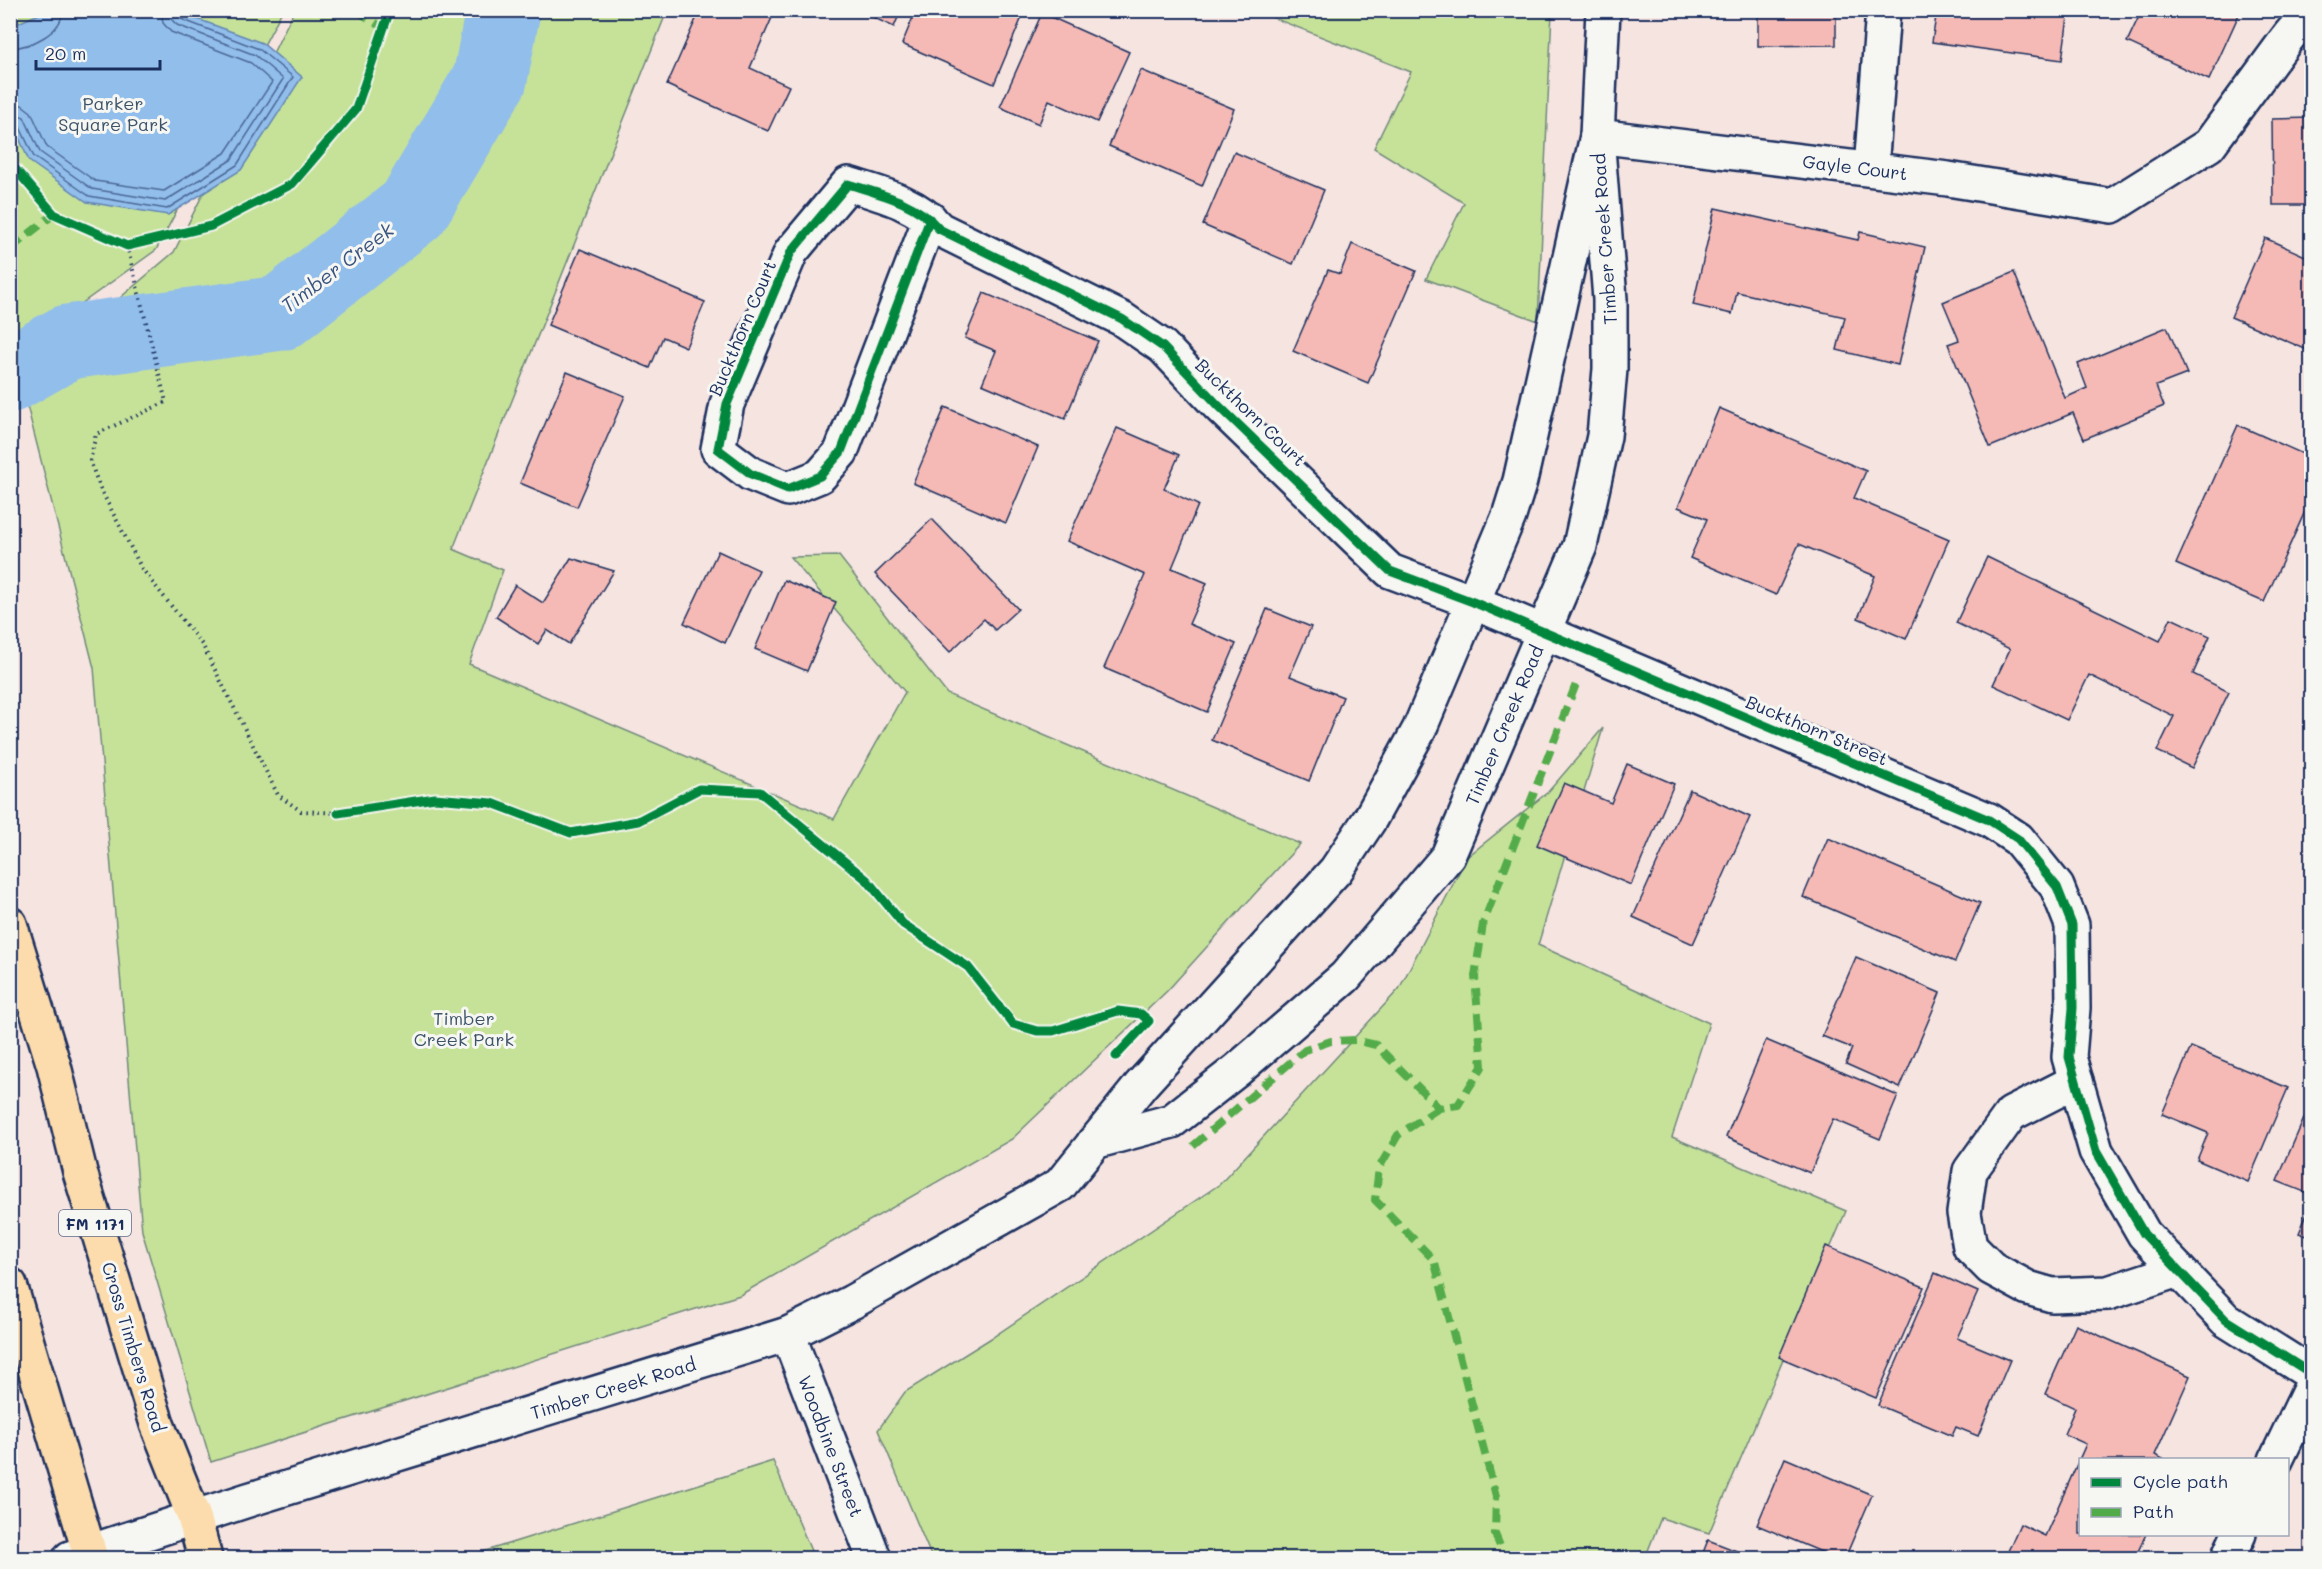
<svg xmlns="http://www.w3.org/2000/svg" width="2322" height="1569" font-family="Mali,sans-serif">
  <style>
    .green { fill: #c6e299; stroke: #70887c; stroke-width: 1.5 }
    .water { fill: #92beeb; stroke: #6285b3; stroke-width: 1.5 }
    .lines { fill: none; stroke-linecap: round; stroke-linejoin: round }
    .shore { stroke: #4b6896; stroke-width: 1.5 }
    .river { stroke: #92beeb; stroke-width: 75 }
    .building { fill: #f5bab5; stroke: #1b2f5e; stroke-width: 1.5 }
    .minor-casing { stroke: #1b2f5e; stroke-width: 38 }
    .major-casing { stroke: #1b2f5e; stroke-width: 38 }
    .path { stroke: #1b2f5e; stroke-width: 4; stroke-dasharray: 1.5 4.5; stroke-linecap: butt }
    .minor { stroke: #f6f6f2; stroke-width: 33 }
    .major { stroke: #fcdcac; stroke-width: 33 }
    .quiet { stroke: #52ab49; stroke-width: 8; stroke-dasharray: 15 8; stroke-linecap: butt }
    .cycleway-casing { stroke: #f6f6f2; stroke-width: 13 }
    .cycleway { stroke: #00873e; stroke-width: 9 }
    .labels { text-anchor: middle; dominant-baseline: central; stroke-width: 6; stroke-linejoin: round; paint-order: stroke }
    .shield { fill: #f6f6f2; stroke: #5d6b8a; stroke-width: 1.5 }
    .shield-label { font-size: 16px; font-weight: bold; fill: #1b2f5e }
    .park-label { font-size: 18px; fill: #3d536a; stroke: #f6f6f2 }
    .street-label { font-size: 18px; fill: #1b2f5e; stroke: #f6f6f2 }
    .water-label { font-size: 20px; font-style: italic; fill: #395381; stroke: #f6f6f2 }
  </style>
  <rect width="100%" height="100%" fill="#f6e4e0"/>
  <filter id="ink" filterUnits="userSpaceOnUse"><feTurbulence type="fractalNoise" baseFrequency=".0167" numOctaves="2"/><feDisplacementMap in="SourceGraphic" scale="12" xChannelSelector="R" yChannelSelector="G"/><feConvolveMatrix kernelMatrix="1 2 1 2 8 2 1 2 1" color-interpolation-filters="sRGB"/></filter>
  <g filter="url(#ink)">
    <g class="green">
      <path d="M 11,11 L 282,11 L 156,250 L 11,354 Z"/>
      <path d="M 294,11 L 667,11 L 453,549 L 503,570 L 469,664 L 834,819 L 905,692 L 790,557 L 839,556 L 947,694 L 1300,844 L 1167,991 L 1012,1139 L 740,1295 L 211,1462 L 142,1231 L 94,668 L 21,382 L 174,252 Z"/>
      <path d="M 1256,11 L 1552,11 L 1538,321 L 1426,279 L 1464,203 L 1374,148 L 1411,72 Z"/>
      <path d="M 1603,728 L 1538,945 L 1709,1023 L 1672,1137 L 1846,1211 L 1709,1533 L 1661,1518 L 1645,1558 L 932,1558 L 878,1430 L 905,1392 L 993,1337 L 1220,1184 L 1399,989 L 1467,857 L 1548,792 Z"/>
      <path d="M 773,1461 L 814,1558 L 463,1558 Z"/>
    </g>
    <path class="water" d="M 46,11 L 176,11 L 262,43 L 302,77 L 241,170 L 168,215 L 87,202 L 29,161 L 11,119 L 11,26 Z"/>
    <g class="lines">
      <g class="shore">
        <path d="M 10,48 C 31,47 62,33 63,10"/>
        <path d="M 10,103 L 22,105 L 31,112 L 47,147 L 95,181 L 164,191 L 225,153 L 272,82 L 251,63 L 171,32 L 163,23 L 161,10"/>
        <path d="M 10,112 L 24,117 L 40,152 L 92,189 L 165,201 L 231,160 L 283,79 L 255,55 L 177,25 L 171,19 L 170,10"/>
        <path d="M 10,119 L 18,123 L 34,157 L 89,196 L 167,209 L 237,165 L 293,77 L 259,49 L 181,19 L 177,10"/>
      </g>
      <path class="river" d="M 10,375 L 68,342 L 281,313 L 413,209 L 490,79 L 503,10"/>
    </g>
    <g class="building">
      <path d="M 700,10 L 769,10 L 774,13 L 750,68 L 789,86 L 768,131 L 667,85 Z"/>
      <path d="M 857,10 L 901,10 L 894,27 Z"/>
      <path d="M 916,10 L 1025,10 L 994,84 L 902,44 Z"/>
      <path d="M 1758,10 L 1836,10 L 1836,45 L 1758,46 Z"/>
      <path d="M 1937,10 L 2069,10 L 2062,60 L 1932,42 Z"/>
      <path d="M 2142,10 L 2241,10 L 2209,80 L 2127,42 Z"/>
      <path d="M 1042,13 L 1129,52 L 1097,122 L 1049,100 L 1039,124 L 1000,107 Z"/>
      <path d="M 1141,70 L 1234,109 L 1202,186 L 1109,146 Z"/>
      <path d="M 2312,118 L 2312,205 L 2273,205 L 2272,119 Z"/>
      <path d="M 1234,152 L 1324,190 L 1293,264 L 1203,225 Z"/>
      <path d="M 1715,208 L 1858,240 L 1860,232 L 1925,247 L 1898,365 L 1837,350 L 1845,317 L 1737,292 L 1732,314 L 1693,305 Z"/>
      <path d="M 2265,238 L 2312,259 L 2312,352 L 2231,317 Z"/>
      <path d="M 1352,244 L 1416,271 L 1368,383 L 1293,351 L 1328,270 L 1340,274 Z"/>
      <path d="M 580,249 L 705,302 L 686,347 L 663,337 L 650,368 L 548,325 Z"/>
      <path d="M 2014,272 L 2065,398 L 2087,388 L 2078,364 L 2167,327 L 2187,374 L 2156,386 L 2164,406 L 2084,439 L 2073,413 L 1990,447 L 1948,344 L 1959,340 L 1943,302 Z"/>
      <path d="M 984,293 L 1098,341 L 1065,419 L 982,384 L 996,351 L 965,338 Z"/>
      <path d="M 567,372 L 625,396 L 577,507 L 520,483 Z"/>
      <path d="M 945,407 L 1038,447 L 1006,523 L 913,483 Z"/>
      <path d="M 1719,408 L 1866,471 L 1854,498 L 1949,539 L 1906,639 L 1858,618 L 1875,576 L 1799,544 L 1776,595 L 1690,558 L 1707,519 L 1678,507 Z"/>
      <path d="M 2238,425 L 2312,458 L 2312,496 L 2264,602 L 2176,564 Z"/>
      <path d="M 1117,428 L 1179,455 L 1164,489 L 1198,505 L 1172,568 L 1207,583 L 1189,624 L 1236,644 L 1207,712 L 1104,668 L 1145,575 L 1067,541 Z"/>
      <path d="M 932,519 L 1018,609 L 995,630 L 984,619 L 950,652 L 875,574 Z"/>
      <path d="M 718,551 L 759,570 L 725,643 L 684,623 Z"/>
      <path d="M 1987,557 L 2160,641 L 2171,618 L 2210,636 L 2193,674 L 2229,692 L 2192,768 L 2157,751 L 2174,716 L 2089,675 L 2067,720 L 1993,685 L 2010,649 L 1956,623 Z"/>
      <path d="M 571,558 L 614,571 L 569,644 L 547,630 L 538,644 L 496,617 L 515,585 L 543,603 Z"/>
      <path d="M 784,580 L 836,602 L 807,671 L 755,649 Z"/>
      <path d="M 1267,609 L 1311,627 L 1290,676 L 1343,697 L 1309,781 L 1212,740 Z"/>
      <path d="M 1627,764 L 1674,784 L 1631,885 L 1537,845 L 1564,783 L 1611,803 Z"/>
      <path d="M 1690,790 L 1750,817 L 1693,944 L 1633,917 Z"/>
      <path d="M 1828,838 L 1980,903 L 1955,962 L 1803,897 Z"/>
      <path d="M 1856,957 L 1940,993 L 1900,1088 L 1846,1064 L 1852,1048 L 1822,1036 Z"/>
      <path d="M 1766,1040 L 1898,1096 L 1880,1139 L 1833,1119 L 1810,1173 L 1726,1137 Z"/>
      <path d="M 2191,1047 L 2288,1088 L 2248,1182 L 2197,1160 L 2208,1133 L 2162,1114 Z"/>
      <path d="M 2312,1100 L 2312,1195 L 2277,1181 Z"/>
      <path d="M 2312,1202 L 2312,1238 L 2299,1233 Z"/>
      <path d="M 1826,1246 L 1924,1287 L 1876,1398 L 1779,1357 Z"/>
      <path d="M 1935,1273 L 1978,1292 L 1957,1338 L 2010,1360 L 1978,1436 L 1956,1427 L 1952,1436 L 1878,1405 Z"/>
      <path d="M 2076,1325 L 2190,1376 L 2155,1455 L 2165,1460 L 2080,1460 L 2080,1534 L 2146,1534 L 2135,1558 L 2005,1558 L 2020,1524 L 2045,1536 L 2086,1444 L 2064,1434 L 2075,1408 L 2045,1394 Z"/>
      <path d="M 1785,1458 L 1872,1495 L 1845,1558 L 1836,1558 L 1757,1525 Z"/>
      <path d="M 1708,1540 L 1755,1558 L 1701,1558 Z"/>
    </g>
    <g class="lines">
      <g class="minor-casing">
        <g id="minor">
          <path d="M 1597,136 L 1948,179 L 2112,206 L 2209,145 L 2289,36 L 2311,10"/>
          <path d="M 1871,169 L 1883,10"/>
          <path d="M 930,219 L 841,452 L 820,476 L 788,489 L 751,474 L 718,449 L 727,404 L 791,252 L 848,184 C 880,194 916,202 939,229 L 1122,319 L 1163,347 L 1218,405 L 1390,571 L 1473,602 L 1989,820 L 2018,839 L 2057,887 L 2072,925 L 2073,1008 L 2069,1057 L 2096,1151 L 2144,1234 L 2226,1320 L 2312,1374"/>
          <path d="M 2076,1081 L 2011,1114 L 1970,1171 L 1964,1213 L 1970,1247 L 1991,1268 L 2028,1288 L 2052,1295 L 2108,1293 L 2178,1270"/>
          <path d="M 1094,1142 L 1172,1121 L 1237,1070 L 1345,977 L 1448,856 L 1580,546 L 1604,436 L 1610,369 L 1610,299 L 1597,136 L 1603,10"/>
          <path d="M 788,1334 L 874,1558"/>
          <path d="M 2276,1460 L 2312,1385"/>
          <path d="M 70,1558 L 248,1500 L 788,1334 L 852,1302 L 1060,1185 L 1141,1085 L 1336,870 L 1370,819 L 1419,730 L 1509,516 L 1520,481 L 1597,136"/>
          <path d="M 2228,1558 L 2239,1534"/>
        </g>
      </g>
      <g class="major-casing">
        <g id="major">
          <path d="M 10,924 L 54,1066 L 80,1172 L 157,1424 L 194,1517 L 205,1558"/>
          <path d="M 10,1285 L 91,1558"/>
        </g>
      </g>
      <path class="path" d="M 127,246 L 166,402 L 96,434 L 90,461 L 100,488 L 142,569 L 203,646 L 278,795 L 301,811 L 338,813"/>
      <use href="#minor" class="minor"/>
      <use href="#major" class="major"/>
      <g class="quiet">
        <path d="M 356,10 L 385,29"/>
        <path d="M 10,249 L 54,214"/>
        <path d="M 1439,1108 L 1398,1135 L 1379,1168 L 1375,1200 L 1434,1260 L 1496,1496 L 1495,1534 L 1505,1558"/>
        <path d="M 1193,1146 L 1305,1050 L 1331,1041 L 1355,1040 L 1376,1045 L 1439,1108 L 1458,1105 L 1482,1067 L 1475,976 L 1483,924 L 1578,679"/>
      </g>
      <g class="cycleway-casing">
        <g id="cycleway">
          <path d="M 10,163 L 54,214 L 127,246 L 211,226 L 292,184 L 356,109 L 390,10"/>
          <path d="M 930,219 L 841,452 L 820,476 L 788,489 L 751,474 L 718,449 L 727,404 L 791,252 L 848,184 C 880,194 916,202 939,229 L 1122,319 L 1163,347 L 1218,405 L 1390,571 L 1473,602 L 1989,820 L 2018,839 L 2057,887 L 2072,925 L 2073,1008 L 2069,1057 L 2096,1151 L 2144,1234 L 2226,1320 L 2312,1374"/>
          <path d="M 338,813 L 435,798 L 492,803 L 571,833 L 638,821 L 699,789 L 760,792 L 867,880 L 903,924 L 968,967 L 1013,1024 L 1037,1031 L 1053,1031 L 1118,1011 L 1141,1014 L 1149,1021 L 1116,1056"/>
        </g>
      </g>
      <use href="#cycleway" class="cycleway"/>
    </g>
  </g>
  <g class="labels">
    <rect class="shield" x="59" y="1210" width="72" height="26" rx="4.5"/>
    <g class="shield-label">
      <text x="95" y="1223">FM 1171</text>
    </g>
    <g class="park-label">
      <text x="113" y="103">Parker<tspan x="113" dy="21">Square Park</tspan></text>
      <text x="464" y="1018">Timber<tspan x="464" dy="21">Creek Park</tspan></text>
    </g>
    <g class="street-label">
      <text transform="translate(1855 167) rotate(7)">Gayle Court</text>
      <text transform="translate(1604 239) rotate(-94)">Timber Creek Road</text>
      <text transform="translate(742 328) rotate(-67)">Buckthorn Court</text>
      <text transform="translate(1251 412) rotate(44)">Buckthorn Court</text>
      <text transform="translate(1504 725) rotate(-67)">Timber Creek Road</text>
      <text transform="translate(1817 730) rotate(23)">Buckthorn Street</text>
      <text transform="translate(134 1347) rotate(73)">Cross Timbers Road</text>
      <text transform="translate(613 1388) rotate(-17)">Timber Creek Road</text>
      <text transform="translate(831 1446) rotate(69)">Woodbine Street</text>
    </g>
    <g class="water-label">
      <text transform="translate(337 267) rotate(-37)">Timber Creek</text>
    </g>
  </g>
  <rect width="2322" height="1569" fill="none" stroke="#f6f6f2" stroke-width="36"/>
  <rect x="18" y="18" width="2286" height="1533" fill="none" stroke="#1b2f5e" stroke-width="2" filter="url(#ink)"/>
  <rect x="2079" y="1458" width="210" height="78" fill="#f6f6f2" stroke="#9ea6b7" stroke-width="1.5"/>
  <rect x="2091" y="1478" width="30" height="9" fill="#00873e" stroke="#9ea6b7" stroke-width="1.5"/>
  <text x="2133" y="1488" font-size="18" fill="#1b2f5e">Cycle path</text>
  <rect x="2091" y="1508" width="30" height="9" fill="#52ab49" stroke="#9ea6b7" stroke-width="1.5"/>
  <text x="2133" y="1518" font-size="18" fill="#1b2f5e">Path</text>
  <path d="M36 60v9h124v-9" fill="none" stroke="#1b2f5e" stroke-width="3"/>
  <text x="45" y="60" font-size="18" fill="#1b2f5e" stroke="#f6f6f2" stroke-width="4.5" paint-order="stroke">20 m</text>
</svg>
